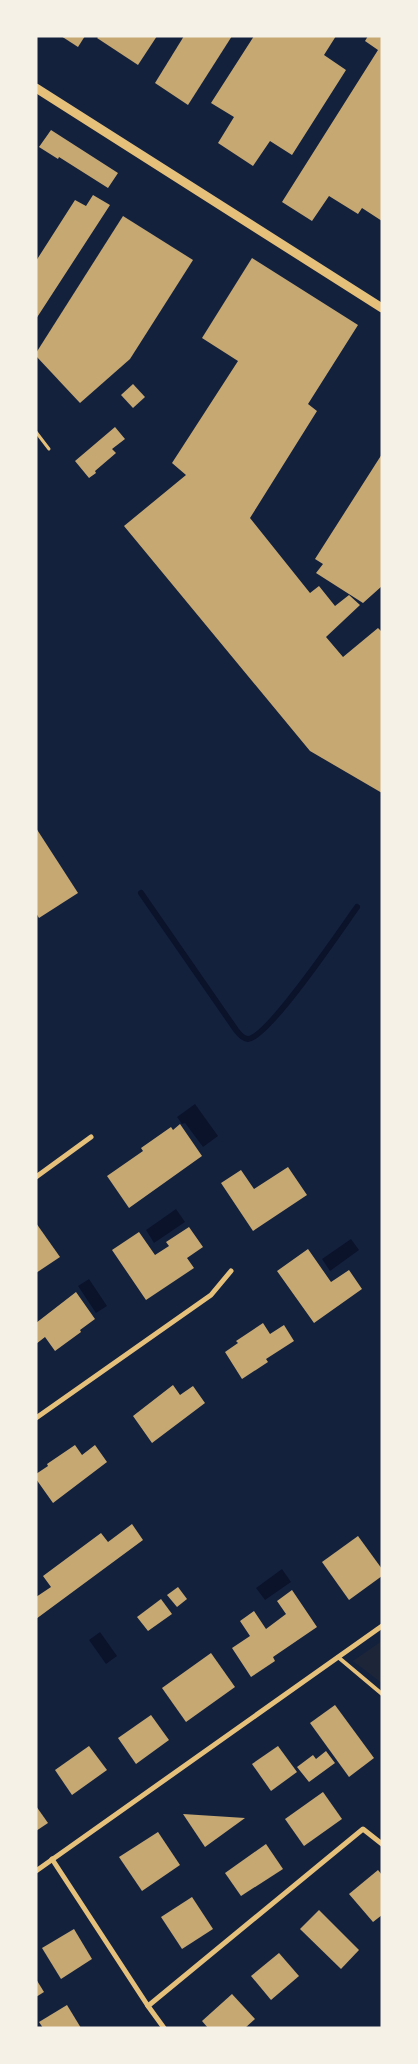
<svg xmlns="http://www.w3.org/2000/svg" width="418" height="2064" font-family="Helvetica,sans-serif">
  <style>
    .green { fill: #1d2539 }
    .water { fill: #0b132b }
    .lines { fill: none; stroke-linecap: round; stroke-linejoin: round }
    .stream { stroke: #0b132b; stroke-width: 6 }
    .building { fill: #c6a872 }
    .path { stroke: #e5c07b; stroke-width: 3 }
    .service { stroke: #e5c07b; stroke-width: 4 }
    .minor { stroke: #e5c07b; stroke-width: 5 }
    .tertiary { stroke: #e5c07b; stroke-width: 9 }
  </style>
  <rect width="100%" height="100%" fill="#14213d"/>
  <path class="green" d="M 382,1641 L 382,1683 L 353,1661 Z"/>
  <g class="water">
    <path d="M 195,1104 L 218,1136 L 203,1147 L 185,1123 L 182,1124 L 177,1117 Z"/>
    <path d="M 176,1209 L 185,1222 L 154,1243 L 146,1230 Z"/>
    <path d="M 351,1239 L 359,1250 L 330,1271 L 322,1259 Z"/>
    <path d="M 89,1279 L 107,1306 L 96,1313 L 78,1286 Z"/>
    <path d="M 282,1569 L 291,1582 L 265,1600 L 256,1588 Z"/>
    <path d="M 100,1632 L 117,1656 L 106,1664 L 89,1640 Z"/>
  </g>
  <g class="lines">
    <path class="stream" d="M 141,893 L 236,1030 C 239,1034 243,1039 248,1039 C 268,1038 342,928 357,907"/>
  </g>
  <g class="building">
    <path d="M 61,36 L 85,36 L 78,47 Z"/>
    <path d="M 99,36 L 157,36 L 138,65 L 97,38 Z"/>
    <path d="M 184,36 L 232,36 L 188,105 L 155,83 Z"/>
    <path d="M 254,36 L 336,36 L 324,55 L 346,70 L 292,155 L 270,141 L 253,166 L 218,143 L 234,117 L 211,103 Z"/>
    <path d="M 368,36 L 382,36 L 382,221 L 362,208 L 358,214 L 329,196 L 312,221 L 282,202 L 378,50 L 365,41 Z"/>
    <path d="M 51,130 L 118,173 L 108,188 L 59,157 L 58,159 L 39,147 Z"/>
    <path d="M 93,195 L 110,205 L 36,319 L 36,261 L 75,200 L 86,206 Z"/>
    <path d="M 123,216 L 193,260 L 130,359 L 80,403 L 36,356 L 36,353 Z"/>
    <path d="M 252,258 L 358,325 L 308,404 L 317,411 L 250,518 L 310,593 L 319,586 L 335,606 L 349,595 L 360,605 L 326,637 L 343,657 L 378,628 L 382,632 L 382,793 L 310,751 L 124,526 L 186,475 L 172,463 L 238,361 L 202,338 Z"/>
    <path d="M 133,384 L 145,397 L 133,408 L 121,395 Z"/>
    <path d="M 115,427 L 125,439 L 112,449 L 116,453 L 95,471 L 96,473 L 89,478 L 75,461 Z"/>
    <path d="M 382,454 L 382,586 L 363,603 L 316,573 L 323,564 L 315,559 Z"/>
    <path d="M 36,828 L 78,893 L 39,918 L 36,913 Z"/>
    <path d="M 180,1124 L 202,1156 L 129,1208 L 107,1176 L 143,1151 L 141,1148 L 171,1127 L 173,1130 Z"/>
    <path d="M 288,1167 L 307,1195 L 253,1231 L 221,1183 L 241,1170 L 254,1189 Z"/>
    <path d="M 36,1223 L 60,1257 L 36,1273 Z"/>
    <path d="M 189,1227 L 203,1247 L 187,1258 L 194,1268 L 146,1300 L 112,1250 L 139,1232 L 155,1255 L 169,1246 L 166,1242 Z"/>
    <path d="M 308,1249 L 331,1282 L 349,1270 L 362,1289 L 314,1323 L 277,1271 Z"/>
    <path d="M 76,1292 L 95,1319 L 80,1330 L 81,1332 L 55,1351 L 45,1337 L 36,1344 L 36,1323 Z"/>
    <path d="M 263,1323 L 270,1334 L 284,1325 L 294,1341 L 266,1359 L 268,1362 L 242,1379 L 225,1352 L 238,1343 L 236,1341 Z"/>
    <path d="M 173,1385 L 180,1395 L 193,1386 L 205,1403 L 152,1443 L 133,1416 Z"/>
    <path d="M 75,1445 L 82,1455 L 95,1445 L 107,1462 L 53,1503 L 36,1479 L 36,1474 L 48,1466 L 47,1464 Z"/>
    <path d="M 132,1524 L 143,1540 L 36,1619 L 36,1597 L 51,1587 L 43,1576 L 101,1533 L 108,1542 Z"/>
    <path d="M 358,1536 L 382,1569 L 382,1576 L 349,1600 L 322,1562 Z"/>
    <path d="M 178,1587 L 187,1599 L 177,1607 L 167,1595 Z"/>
    <path d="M 292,1590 L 317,1627 L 273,1657 L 275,1661 L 251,1677 L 232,1648 L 250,1636 L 240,1621 L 254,1611 L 266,1629 L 286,1614 L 277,1601 Z"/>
    <path d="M 161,1599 L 172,1614 L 148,1631 L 137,1617 Z"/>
    <path d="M 211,1653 L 235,1687 L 186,1722 L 162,1688 Z"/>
    <path d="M 335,1705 L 374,1758 L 349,1777 L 310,1723 Z"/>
    <path d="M 151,1715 L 169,1740 L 136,1764 L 118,1738 Z"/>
    <path d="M 89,1746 L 107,1770 L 72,1795 L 55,1770 Z"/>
    <path d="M 278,1746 L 297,1772 L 271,1791 L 252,1764 Z"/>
    <path d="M 326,1751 L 335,1763 L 309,1782 L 297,1767 L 313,1755 L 316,1759 Z"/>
    <path d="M 323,1792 L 342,1819 L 304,1846 L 285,1819 Z"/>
    <path d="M 36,1806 L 48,1823 L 36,1831 Z"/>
    <path d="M 183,1814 L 245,1818 L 205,1847 Z"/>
    <path d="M 158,1832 L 180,1865 L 142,1891 L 119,1857 Z"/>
    <path d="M 266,1844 L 283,1869 L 241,1896 L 225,1873 Z"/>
    <path d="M 378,1870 L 382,1875 L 382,1915 L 373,1922 L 349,1894 Z"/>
    <path d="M 192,1897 L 213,1929 L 182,1949 L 161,1917 Z"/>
    <path d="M 319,1910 L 359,1950 L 341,1969 L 300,1929 Z"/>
    <path d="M 74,1929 L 92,1959 L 61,1979 L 42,1948 Z"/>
    <path d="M 279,1953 L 299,1976 L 271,2000 L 251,1976 Z"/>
    <path d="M 36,1979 L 44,1992 L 36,1997 Z"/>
    <path d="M 232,1994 L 255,2019 L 245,2028 L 208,2028 L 202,2021 Z"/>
    <path d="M 67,2005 L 81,2028 L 43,2028 L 39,2022 Z"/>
  </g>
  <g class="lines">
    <path class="path" d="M 36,432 L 49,449"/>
    <path class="service" d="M 338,1657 L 382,1694"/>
    <g class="minor">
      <path d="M 36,1177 L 91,1137"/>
      <path d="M 36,1418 L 211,1295 L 231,1271"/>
      <path d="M 52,1859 L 148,2006 L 164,2028"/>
      <path d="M 36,1871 L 382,1626"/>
      <path d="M 148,2006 L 363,1829 L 382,1844"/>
    </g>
    <path class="tertiary" d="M 36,88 L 382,308"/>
  </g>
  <rect width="418" height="2064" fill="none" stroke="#f6f1e7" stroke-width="75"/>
</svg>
